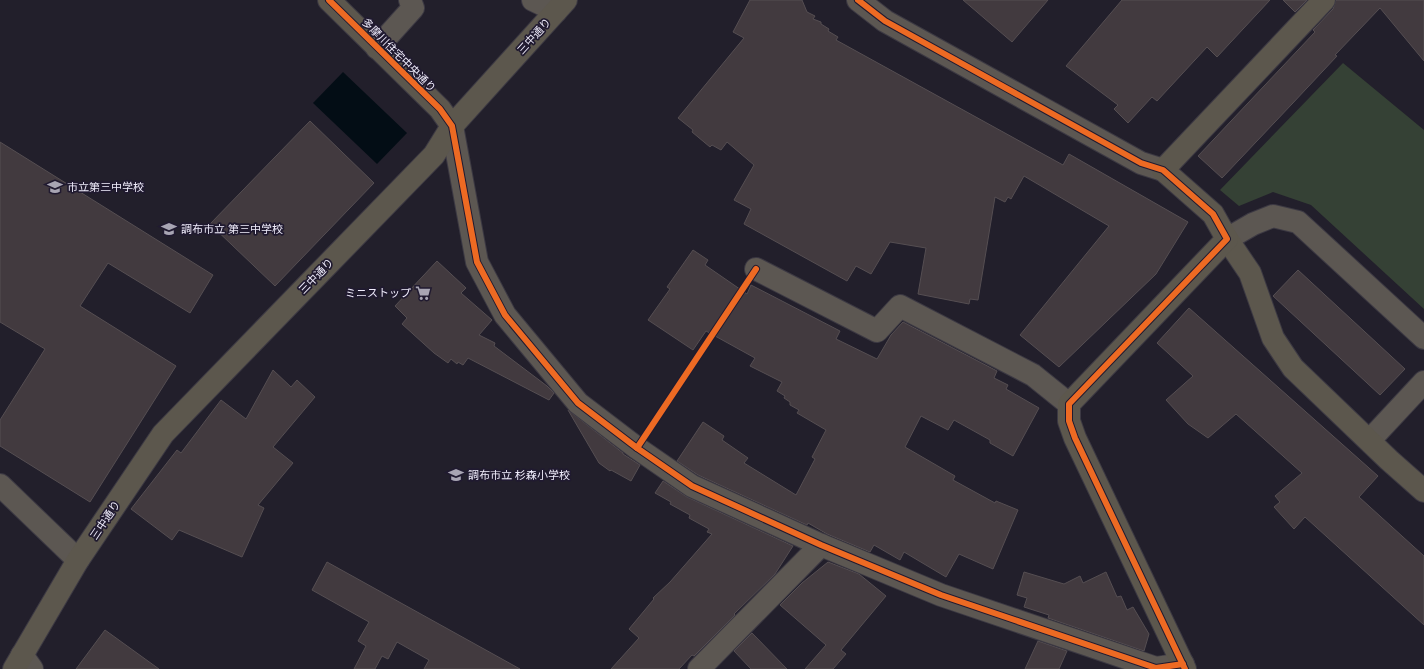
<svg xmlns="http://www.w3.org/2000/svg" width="1424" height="669" font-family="Inter,'Noto Sans JP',sans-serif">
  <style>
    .green { fill: #354135 }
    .water { fill: #030d15 }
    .building { fill: #423a3f; stroke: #554e52 }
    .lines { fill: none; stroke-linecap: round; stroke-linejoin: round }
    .street-casing { stroke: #3c3943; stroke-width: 24 }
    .secondary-casing { stroke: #3c3943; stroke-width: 24 }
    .street { stroke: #5c5752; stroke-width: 22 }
    .secondary { stroke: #5c574d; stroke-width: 22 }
    .cycleway-casing { stroke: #201a30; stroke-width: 8 }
    .cycleway { stroke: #ed6a23; stroke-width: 6 }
    .labels { text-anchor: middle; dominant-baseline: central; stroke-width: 3.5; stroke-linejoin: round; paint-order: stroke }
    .street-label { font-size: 11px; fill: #f0edfc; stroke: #201a30 }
    .poi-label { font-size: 11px; fill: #f0edfc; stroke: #201a30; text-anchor: start }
  </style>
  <rect width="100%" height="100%" fill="#221f2b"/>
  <path class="green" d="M 1343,63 L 1424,130 L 1424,309 L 1311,205 L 1273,192 L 1239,206 L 1220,190 Z"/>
  <path class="water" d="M 343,72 L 407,133 L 377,164 L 313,103 Z"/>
  <g class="building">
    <path d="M 750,0 L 802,0 L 807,12 L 815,16 L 813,19 L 821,22 L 821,24 L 829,29 L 828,31 L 838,37 L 836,40 L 1063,165 L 1069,154 L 1188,222 L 1156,274 L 1059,367 L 1020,335 L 1109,226 L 1024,176 L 1011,199 L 1008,197 L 1005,202 L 995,197 L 978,300 L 970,299 L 969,304 L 918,294 L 926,248 L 890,242 L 871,274 L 856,266 L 847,281 L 744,224 L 751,209 L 734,200 L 754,165 L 727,142 L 721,150 L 712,145 L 710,147 L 692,132 L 693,130 L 678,118 L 744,38 L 733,32 Z"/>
    <path d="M 963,0 L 1048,0 L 1012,42 Z"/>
    <path d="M 1122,0 L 1270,0 L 1217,57 L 1207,47 L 1157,101 L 1152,97 L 1128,123 L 1114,109 L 1118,105 L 1066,66 Z"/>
    <path d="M 1283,0 L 1307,0 L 1295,12 Z"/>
    <path d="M 1336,0 L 1424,0 L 1424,61 L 1380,8 L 1335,55 L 1337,56 L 1292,104 L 1222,178 L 1198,156 L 1315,32 L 1313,30 L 1333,9 Z"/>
    <path d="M 310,121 L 374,183 L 275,286 L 210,224 Z"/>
    <path d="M 0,142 L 213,275 L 190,313 L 108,263 L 80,306 L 176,366 L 90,502 L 0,446 L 0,420 L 45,349 L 0,322 Z"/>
    <path d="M 693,250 L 708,260 L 705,265 L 747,294 L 751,285 L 840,331 L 836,339 L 877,359 L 891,335 L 903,322 L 997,371 L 994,378 L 1008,385 L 1006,389 L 1039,408 L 1013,456 L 990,443 L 990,440 L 954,420 L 948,430 L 921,416 L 905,447 L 955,476 L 953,480 L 995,503 L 996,501 L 1018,510 L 993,569 L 959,554 L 946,577 L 904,552 L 900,560 L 874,545 L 870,552 L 827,534 L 808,523 L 807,525 L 698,475 L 677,461 L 703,422 L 724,436 L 722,440 L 748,458 L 744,463 L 796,495 L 815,459 L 812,457 L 826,430 L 797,413 L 799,410 L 790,405 L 790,402 L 784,398 L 785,396 L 777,391 L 782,382 L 750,366 L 755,358 L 706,331 L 693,350 L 648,320 L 670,289 L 667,287 Z"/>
    <path d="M 437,261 L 466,288 L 461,293 L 492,320 L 479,335 L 495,343 L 494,346 L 547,386 L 554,393 L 549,400 L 468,358 L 463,365 L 458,362 L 457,364 L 451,359 L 448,363 L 434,353 L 402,324 L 407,318 L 395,306 Z"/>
    <path d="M 1298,270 L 1405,369 L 1380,395 L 1273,296 Z"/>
    <path d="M 1189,308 L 1378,476 L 1359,497 L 1424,556 L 1424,625 L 1305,517 L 1294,529 L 1274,507 L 1280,502 L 1275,496 L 1302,473 L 1236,414 L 1208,438 L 1188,424 L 1166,400 L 1193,376 L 1157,343 Z"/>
    <path d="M 273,370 L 291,387 L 297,380 L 315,397 L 273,447 L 293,463 L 258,505 L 264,508 L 242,557 L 179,530 L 172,540 L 131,509 L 177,450 L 181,453 L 221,400 L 246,419 Z"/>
    <path d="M 568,410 L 623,453 L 623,454 L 640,465 L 631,481 L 611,470 L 610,471 L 599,463 Z"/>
    <path d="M 663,481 L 687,497 L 793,546 L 775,574 L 734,614 L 735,615 L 694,656 L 692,655 L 679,669 L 611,669 L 639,638 L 629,629 L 654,599 L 653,598 L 670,582 L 712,534 L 707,532 L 709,529 L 689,518 L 690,515 L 670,504 L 671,502 L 655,493 Z"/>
    <path d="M 327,562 L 520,669 L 424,669 L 429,660 L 397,642 L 388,659 L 382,656 L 375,669 L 354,669 L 366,646 L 358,641 L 369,622 L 312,590 Z"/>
    <path d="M 828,562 L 859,574 L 886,596 L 841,650 L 846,654 L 833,669 L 805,669 L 826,645 L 780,605 L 802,583 Z"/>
    <path d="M 1024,572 L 1064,584 L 1080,576 L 1083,583 L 1106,572 L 1117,597 L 1121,596 L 1127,610 L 1133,607 L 1149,634 L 1144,651 L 1048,618 L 1049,615 L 1024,607 L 1027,598 L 1017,595 Z"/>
    <path d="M 105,630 L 159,669 L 76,669 Z"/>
    <path d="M 752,633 L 787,669 L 751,669 L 734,651 Z"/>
    <path d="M 1038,641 L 1067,651 L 1059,669 L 1025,669 Z"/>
  </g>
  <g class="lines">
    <g class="street-casing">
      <g id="street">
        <path d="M 533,0 L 556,11"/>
        <path d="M 858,0 L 885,21 L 1141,163 L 1163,170"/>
        <path d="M 377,48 L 413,8 L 410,0"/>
        <path d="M 452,126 L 477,262 L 505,315 L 578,403 L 637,448 L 692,486 L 821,545 L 941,595 L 1156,668 L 1183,664"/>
        <path d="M 1227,239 L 1253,224 L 1273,216 L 1298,222 L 1424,338"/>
        <path d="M 756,269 L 877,331 L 900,306 L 1033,375 L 1069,404"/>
        <path d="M 1370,440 L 1424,382"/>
        <path d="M 0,485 L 78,560"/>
        <path d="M 22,655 L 32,669"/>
        <path d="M 699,669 L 821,545"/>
      </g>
    </g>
    <g class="secondary-casing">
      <g id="secondary">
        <path d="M 329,0 L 440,109 L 452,126"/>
        <path d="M 1227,239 L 1250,273 L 1273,338 L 1293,368 L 1389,460 L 1424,491"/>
        <path d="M 14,669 L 78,560 L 163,434 L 434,155 L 452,126 L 566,0"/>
        <path d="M 1185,669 L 1075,438 L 1069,421 L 1069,404 L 1227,239 L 1213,214 L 1163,170 L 1324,0"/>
      </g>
    </g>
    <use href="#street" class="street"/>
    <use href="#secondary" class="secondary"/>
    <g class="cycleway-casing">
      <g id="cycleway">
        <path d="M 329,0 L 440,109 L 452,126 L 477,262 L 505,315 L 578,403 L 637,448 L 692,486 L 821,545 L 941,595 L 1156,668 L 1183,664"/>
        <path d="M 858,0 L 885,21 L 1141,163 L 1163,170 L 1213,214 L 1227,239 L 1069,404 L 1069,421 L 1075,438 L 1185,669"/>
        <path d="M 637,448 L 756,269"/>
      </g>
    </g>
    <use href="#cycleway" class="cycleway"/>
  </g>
  <defs>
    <g id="school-bare" transform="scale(1.2)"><path d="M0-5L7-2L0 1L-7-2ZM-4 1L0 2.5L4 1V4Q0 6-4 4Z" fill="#a8a5b3" stroke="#201a30" stroke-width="2.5" paint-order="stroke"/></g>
    <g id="supermarket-bare" transform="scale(1.2)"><path d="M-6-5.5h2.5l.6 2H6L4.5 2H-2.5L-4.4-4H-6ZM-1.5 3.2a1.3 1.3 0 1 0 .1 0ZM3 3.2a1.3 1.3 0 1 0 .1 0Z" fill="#a8a5b3" stroke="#201a30" stroke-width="2.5" paint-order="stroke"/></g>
  </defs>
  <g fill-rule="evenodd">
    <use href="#school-bare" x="55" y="187"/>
    <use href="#school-bare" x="169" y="229"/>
    <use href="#supermarket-bare" x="423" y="293"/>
    <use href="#school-bare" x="456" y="475"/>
  </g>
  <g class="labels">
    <g class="street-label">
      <text transform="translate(534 36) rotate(-48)">三中通り</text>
      <text transform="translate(399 55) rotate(45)">多摩川住宅中央通り</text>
      <text transform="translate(316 276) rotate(-46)">三中通り</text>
      <text transform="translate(105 520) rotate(-56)">三中通り</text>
    </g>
    <g class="poi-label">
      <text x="67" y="187">市立第三中学校</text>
      <text x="181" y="229">調布市立 第三中学校</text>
      <text x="411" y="293" text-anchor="end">ミニストップ</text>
      <text x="468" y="475">調布市立 杉森小学校</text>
    </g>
  </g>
</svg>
